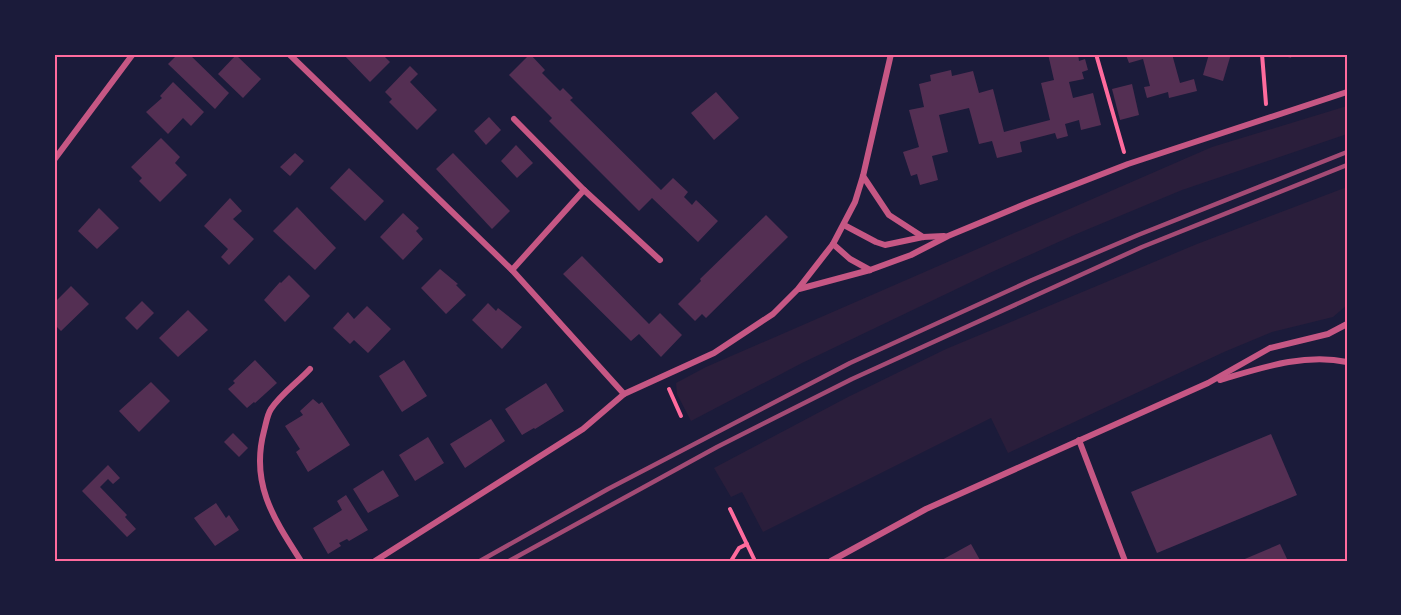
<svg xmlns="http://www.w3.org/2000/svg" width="1401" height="615" font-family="'PT Serif',serif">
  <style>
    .green { fill: #2a1e3b }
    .building { fill: #542f53 }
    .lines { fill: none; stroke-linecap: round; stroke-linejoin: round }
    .path { stroke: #ff6b9d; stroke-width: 4 }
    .minor { stroke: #c65784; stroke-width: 6 }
    .rail { stroke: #a44b75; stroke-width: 4.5 }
    .neatline { fill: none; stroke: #ff6b9d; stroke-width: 2 }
  </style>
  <rect width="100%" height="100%" fill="#1b1b3a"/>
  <g class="green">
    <path d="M 1347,106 L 1347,134 L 1182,190 L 1074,235 L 994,271 L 802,363 L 691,421 L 677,394 L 676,383 L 706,367 L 1212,147 Z"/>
    <path d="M 1347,187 L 1347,305 L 1333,317 L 1272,332 L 1224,352 L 1008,453 L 991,418 L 763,532 L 742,492 L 731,497 L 714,468 L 848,397 L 946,349 L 1197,244 Z"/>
  </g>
  <g class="building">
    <path d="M 178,54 L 189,54 L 229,93 L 215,109 L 168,64 Z"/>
    <path d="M 343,54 L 382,54 L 390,62 L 370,82 Z"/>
    <path d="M 530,54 L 545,70 L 542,73 L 560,91 L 563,88 L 573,98 L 570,100 L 661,190 L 673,178 L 688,192 L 684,197 L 692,205 L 696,200 L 718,221 L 698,242 L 652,198 L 639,211 L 549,121 L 552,118 L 509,75 Z"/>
    <path d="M 1048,54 L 1078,54 L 1079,61 L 1085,59 L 1088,70 L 1082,72 L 1084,79 L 1069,82 L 1073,98 L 1093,93 L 1101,125 L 1081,130 L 1079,120 L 1065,124 L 1068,136 L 1057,139 L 1055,133 L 1020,142 L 1022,152 L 997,158 L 992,141 L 979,144 L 969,108 L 939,115 L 948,152 L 932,156 L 938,180 L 920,185 L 917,174 L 911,176 L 903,152 L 919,147 L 909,110 L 924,107 L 919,84 L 931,81 L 930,75 L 951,70 L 952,76 L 973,71 L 979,93 L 993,89 L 1004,132 L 1050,120 L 1041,83 L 1054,80 Z"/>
    <path d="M 1120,54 L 1172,54 L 1180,83 L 1194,79 L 1197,91 L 1169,98 L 1168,92 L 1147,98 L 1144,87 L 1150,86 L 1143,59 L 1129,63 L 1126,55 L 1121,57 Z"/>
    <path d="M 1209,54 L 1231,54 L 1223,81 L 1203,75 Z"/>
    <path d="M 1278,54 L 1292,54 L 1291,58 Z"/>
    <path d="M 236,55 L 261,79 L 243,98 L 218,74 Z"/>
    <path d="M 410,66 L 418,74 L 410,82 L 437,110 L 417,130 L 389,102 L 392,99 L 385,92 Z"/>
    <path d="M 173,82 L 204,112 L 191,126 L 183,118 L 168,134 L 146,112 L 162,98 L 160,96 Z"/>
    <path d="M 1132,84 L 1139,115 L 1120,120 L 1112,89 Z"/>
    <path d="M 716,92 L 739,118 L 714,140 L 691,113 Z"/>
    <path d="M 489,117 L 501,130 L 486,145 L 474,131 Z"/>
    <path d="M 161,138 L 180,157 L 175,163 L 187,175 L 160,202 L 139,181 L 142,178 L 131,167 Z"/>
    <path d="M 516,145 L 533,163 L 517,178 L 501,161 Z"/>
    <path d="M 295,153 L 304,161 L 290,176 L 280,167 Z"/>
    <path d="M 453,153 L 510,211 L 492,229 L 436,169 Z"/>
    <path d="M 349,168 L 384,201 L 365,221 L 330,188 Z"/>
    <path d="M 230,198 L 242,211 L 233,219 L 254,239 L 229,265 L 221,257 L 228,249 L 204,226 Z"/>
    <path d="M 297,207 L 336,248 L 315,270 L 273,231 Z"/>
    <path d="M 99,208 L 119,228 L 97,249 L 78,231 Z"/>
    <path d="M 403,213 L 419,228 L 416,231 L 423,239 L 403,260 L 380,237 Z"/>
    <path d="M 766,215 L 788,237 L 706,318 L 702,314 L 695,321 L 678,304 L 701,281 L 700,279 Z"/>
    <path d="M 582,256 L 649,324 L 660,313 L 682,335 L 661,357 L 639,334 L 631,341 L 563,274 Z"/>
    <path d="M 440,269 L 458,284 L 456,285 L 466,295 L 446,314 L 421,288 Z"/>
    <path d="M 289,275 L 310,296 L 285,322 L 264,300 L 280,282 L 281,283 Z"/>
    <path d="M 71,286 L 89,304 L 61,331 L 54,324 L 54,299 L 56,301 Z"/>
    <path d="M 142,301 L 154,313 L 137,330 L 125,318 Z"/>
    <path d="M 488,303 L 496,311 L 498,308 L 522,327 L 502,349 L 472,320 Z"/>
    <path d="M 367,306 L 391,329 L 368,353 L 354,340 L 350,344 L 333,328 L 348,312 L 354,319 Z"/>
    <path d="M 188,310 L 208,330 L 178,357 L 159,338 Z"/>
    <path d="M 255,360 L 277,383 L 255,403 L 254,402 L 247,408 L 228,389 L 235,383 L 233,381 Z"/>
    <path d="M 404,360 L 427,396 L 402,412 L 379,376 Z"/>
    <path d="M 151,382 L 170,401 L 139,432 L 119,411 Z"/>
    <path d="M 546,383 L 564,411 L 535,429 L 534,428 L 522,435 L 505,409 Z"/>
    <path d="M 313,399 L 319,404 L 322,402 L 350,445 L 308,472 L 296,452 L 300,449 L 285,426 L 303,415 L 300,411 Z"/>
    <path d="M 491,419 L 505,441 L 465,468 L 450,444 Z"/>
    <path d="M 233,433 L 248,448 L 239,457 L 224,442 Z"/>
    <path d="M 1271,434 L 1297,495 L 1157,553 L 1131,492 Z"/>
    <path d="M 428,437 L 444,463 L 415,481 L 399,455 Z"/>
    <path d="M 108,465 L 120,478 L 113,484 L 108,479 L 100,487 L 127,515 L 125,517 L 136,529 L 127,537 L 82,491 Z"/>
    <path d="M 383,470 L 399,496 L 368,513 L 353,489 Z"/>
    <path d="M 346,495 L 368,530 L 349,541 L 347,539 L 339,543 L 341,546 L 328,554 L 313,528 L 342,510 L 337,501 Z"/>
    <path d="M 216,503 L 226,518 L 229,515 L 239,530 L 215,546 L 194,518 Z"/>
    <path d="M 971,544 L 980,560 L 978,561 L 940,561 Z"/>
    <path d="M 1280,544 L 1288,561 L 1240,561 Z"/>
  </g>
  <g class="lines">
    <g class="path">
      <path d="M 1096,54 L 1124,152"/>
      <path d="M 1262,54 L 1266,104"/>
      <path d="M 669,389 L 681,416"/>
      <path d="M 730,509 L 755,561"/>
      <path d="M 731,561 L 739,548 L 747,544"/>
    </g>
    <g class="minor">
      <path d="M 289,54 L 512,270 L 624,394"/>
      <path d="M 54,160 L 133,54"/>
      <path d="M 863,176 L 889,215 L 923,237"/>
      <path d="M 584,190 L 660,260"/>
      <path d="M 844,225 L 876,242 L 885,245 L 923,237 L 944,236"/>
      <path d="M 833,244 L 850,259 L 870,270"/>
      <path d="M 512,270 L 584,190 L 514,119"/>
      <path d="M 799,289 L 870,270 L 911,255 L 948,236 L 1030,202 L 1128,164 L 1347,92"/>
      <path d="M 1220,380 C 1261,368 1304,353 1347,362"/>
      <path d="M 1079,440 L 1125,561"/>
      <path d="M 301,561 C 274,519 250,484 264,431 C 266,424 267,415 271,409 C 281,394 298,382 310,369"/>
      <path d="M 375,561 L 583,429 L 624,394 L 714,353 L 773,314 L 798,289 L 833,244 L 855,202 L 863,176 L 891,54"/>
      <path d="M 831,561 L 926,509 L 1208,383 L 1270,348 L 1328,334 L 1347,324"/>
    </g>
    <g class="rail">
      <path d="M 480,561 L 608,489 L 850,363 L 1032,280 L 1138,235 L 1347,152"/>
      <path d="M 509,561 L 717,447 L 852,379 L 1142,247 L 1347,165"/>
    </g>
  </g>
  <rect width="1401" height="615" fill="none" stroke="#1b1b3a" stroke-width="111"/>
  <rect x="56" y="56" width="1290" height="504" class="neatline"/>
</svg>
